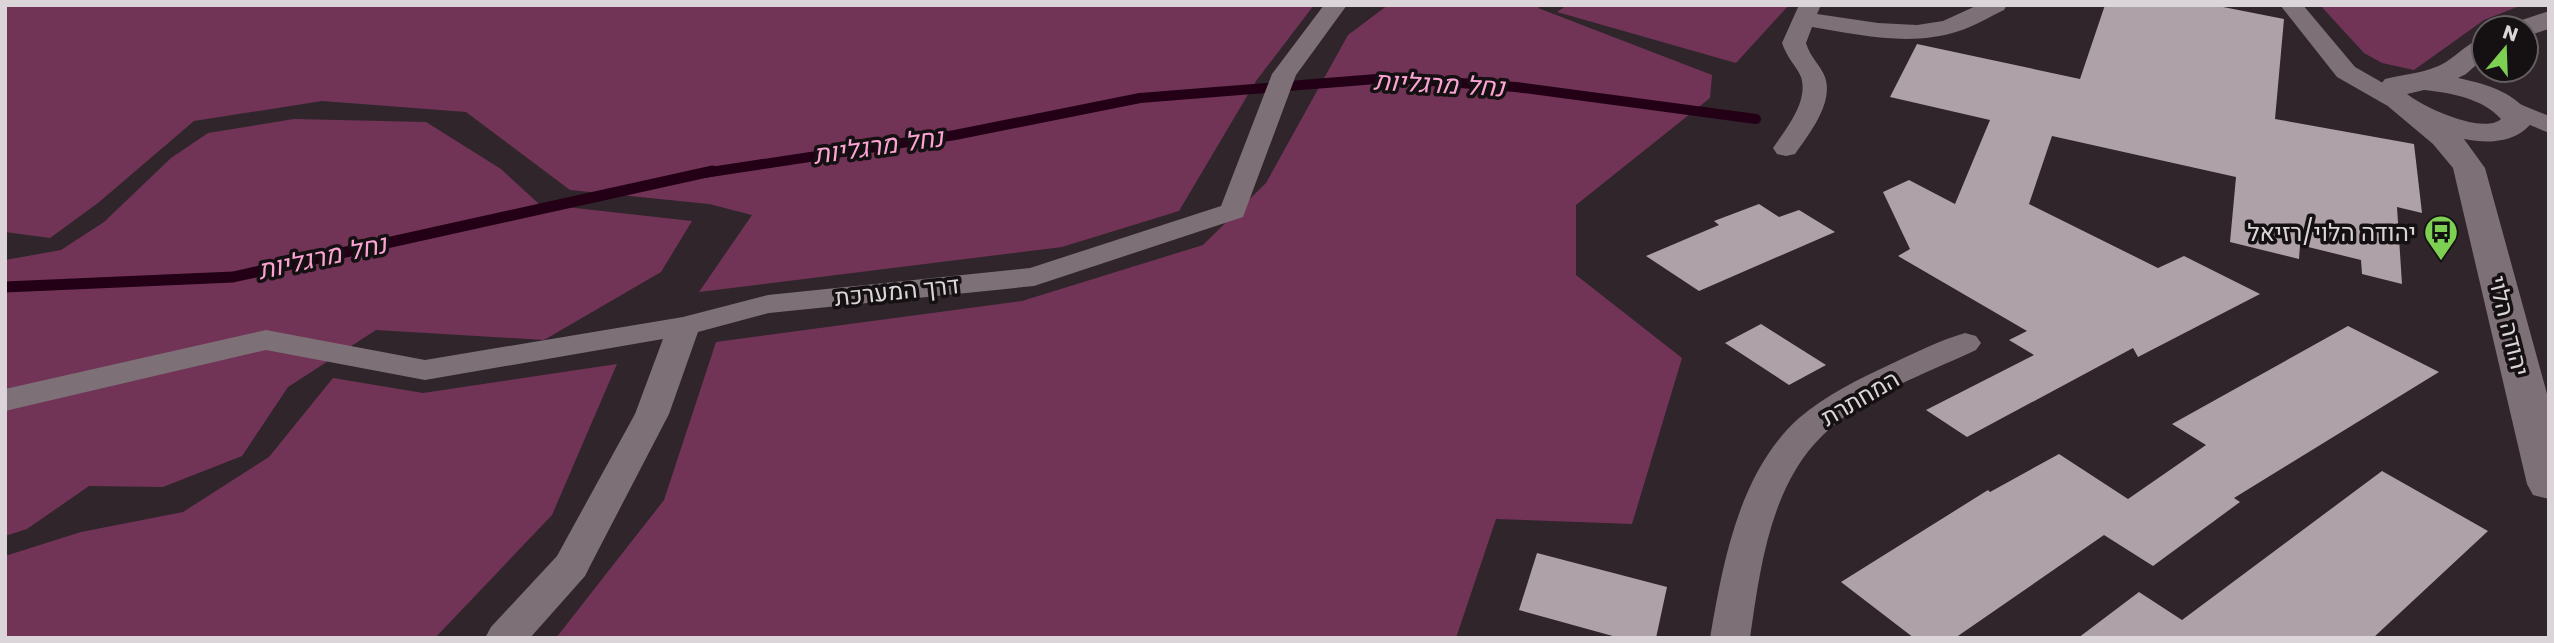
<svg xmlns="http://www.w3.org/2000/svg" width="2554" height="643" font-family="Poppins,Heebo,sans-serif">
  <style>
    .green { fill: #713457 }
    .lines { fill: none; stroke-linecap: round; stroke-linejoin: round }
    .stream-far1 { stroke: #230016; stroke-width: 10 }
    .stream { stroke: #230016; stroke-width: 11 }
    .building { fill: #aea1a7 }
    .street { fill: #7d7077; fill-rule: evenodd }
    .secondary { fill: #7d7077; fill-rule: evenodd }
    .labels { text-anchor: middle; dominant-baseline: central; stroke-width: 7; stroke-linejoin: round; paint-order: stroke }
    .poi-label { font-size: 24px; fill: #dbd4d8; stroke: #151012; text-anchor: end }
    .street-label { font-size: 24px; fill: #dbd4d8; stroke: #151012 }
    .water-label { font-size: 26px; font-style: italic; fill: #fca3d4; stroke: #151012 }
  </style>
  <rect width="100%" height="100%" fill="#30252b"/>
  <g class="green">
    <path d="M 5,5 L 1314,5 L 1256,81 L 1179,211 L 1062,247 L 699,292 L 752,215 L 709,204 L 570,190 L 466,112 L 322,101 L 194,121 L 98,203 L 50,238 L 5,232 Z"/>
    <path d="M 1388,5 L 1541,5 L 1538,8 L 1712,75 L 1710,98 L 1576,205 L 1576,275 L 1682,358 L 1632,524 L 1496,519 L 1456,638 L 556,638 L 664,500 L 716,342 L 1022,301 L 1203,245 L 1266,183 L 1348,35 Z"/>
    <path d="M 1567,5 L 1789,5 L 1736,63 L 1557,12 Z"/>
    <path d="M 2320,5 L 2522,5 L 2484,20 L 2414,70 L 2382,63 L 2364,53 Z"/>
    <path d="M 294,119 L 426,122 L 501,169 L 539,204 L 692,221 L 661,272 L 544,340 L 376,330 L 288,387 L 242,456 L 163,487 L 89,486 L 27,529 L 5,536 L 5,260 L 61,250 L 104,222 L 171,158 L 208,133 Z"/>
    <path d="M 617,364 L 552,515 L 435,638 L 5,638 L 5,556 L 81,532 L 183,512 L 269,457 L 333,378 L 423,393 Z"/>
  </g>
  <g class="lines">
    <path class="stream-far1" d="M 704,173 L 955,135 L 1140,98 L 1389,78 L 1516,87 L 1756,119"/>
    <path class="stream" d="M 5,287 L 233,277 L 712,171"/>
  </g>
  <g class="building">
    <path d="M 2105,5 L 2213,5 L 2284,19 L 2275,119 L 2414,144 L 2422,213 L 2397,207 L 2402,284 L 2362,274 L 2361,260 L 2300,245 L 2299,259 L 2230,242 L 2236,177 L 2052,136 L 2029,204 L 2158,268 L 2184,256 L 2260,294 L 2138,357 L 2133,348 L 1967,437 L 1926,410 L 2034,355 L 2009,340 L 2027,331 L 1898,256 L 1910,249 L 1883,192 L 1909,180 L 1955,204 L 1990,120 L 1890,97 L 1917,44 L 2080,79 Z"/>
    <path d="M 1759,204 L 1779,217 L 1799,210 L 1835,232 L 1699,291 L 1646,256 L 1719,225 L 1714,221 Z"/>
    <path d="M 1761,324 L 1826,365 L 1789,385 L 1725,343 Z"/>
    <path d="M 2348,326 L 2439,372 L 2234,498 L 2240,502 L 2153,566 L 2104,535 L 1955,638 L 1914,638 L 1841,582 L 1988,490 L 1990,492 L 2059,454 L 2128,499 L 2206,445 L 2172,424 Z"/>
    <path d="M 2382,471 L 2488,531 L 2373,638 L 2078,638 L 2139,592 L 2182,620 Z"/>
    <path d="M 1537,553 L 1667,587 L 1656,638 L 1620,638 L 1519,610 Z"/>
  </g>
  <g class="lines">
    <g class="street">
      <path d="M 1324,5 L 1347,5 L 1296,75 L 1243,217 L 1034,286 L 769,313 L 698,332 L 669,414 L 590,566 L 585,576 L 530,638 L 485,638 L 491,627 L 557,556 L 635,414 L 663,339 L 425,380 L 266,350 L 5,411 L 5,389 L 266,330 L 425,360 L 683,317 L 768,295 L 1030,268 L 1221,206 L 1272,74 Z"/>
      <path d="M 1799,5 L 1821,5 L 1817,14 L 1878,23 L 1917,25 L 1943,21 L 1978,5 L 2007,5 L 2004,10 C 1989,17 1975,26 1959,31 C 1911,47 1860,35 1812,27 L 1806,43 C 1810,57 1821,66 1825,77 C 1834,103 1809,134 1795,154 L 1786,156 L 1777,154 L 1773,148 C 1785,130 1809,102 1801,77 C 1797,67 1787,58 1782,43 Z"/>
      <path d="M 2280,5 L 2303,5 L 2355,67 L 2404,95 L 2407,100 L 2404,105 L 2395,107 L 2386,105 L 2337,77 Z"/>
      <path d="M 2510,100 L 2549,116 L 2549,133 L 2501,113 L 2497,108 L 2501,103 Z"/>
      <path d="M 1965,333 L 1976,336 L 1981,343 L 1976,350 C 1925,374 1864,395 1823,435 C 1770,486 1760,569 1750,638 L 1710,638 C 1723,562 1739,472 1799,418 C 1826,395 1859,379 1891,364 C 1915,353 1940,340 1965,333 Z"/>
    </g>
    <g class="secondary">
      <path d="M 2549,11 L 2549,29 L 2526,36 L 2526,28 L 2512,28 L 2516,22 Z"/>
      <path d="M 2484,38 L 2484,58 L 2466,74 L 2458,78 C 2490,85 2515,92 2534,120 C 2517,143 2490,144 2464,139 L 2485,168 L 2549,401 L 2549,499 L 2533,495 L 2527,484 L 2453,168 L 2433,144 L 2377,97 L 2376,90 L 2385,79 C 2405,74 2428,73 2446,62 C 2460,53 2467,43 2484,38 ZM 2424,90 C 2451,93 2482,98 2501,119 C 2483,135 2423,107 2407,94 Z"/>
    </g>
  </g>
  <defs>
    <g id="bus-pin" transform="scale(1.75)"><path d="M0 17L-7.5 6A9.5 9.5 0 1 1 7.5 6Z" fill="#7ed053" stroke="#151012"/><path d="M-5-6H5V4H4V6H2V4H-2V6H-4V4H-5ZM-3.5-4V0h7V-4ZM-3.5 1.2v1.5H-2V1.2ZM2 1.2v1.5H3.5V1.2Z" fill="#111"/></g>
  </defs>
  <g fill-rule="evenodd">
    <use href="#bus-pin" x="2441" y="232"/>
  </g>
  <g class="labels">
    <g class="poi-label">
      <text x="2416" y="232">יהודה הלוי/רזיאל</text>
    </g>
    <g class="street-label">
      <text transform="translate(897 291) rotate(-6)">דרך המערכת</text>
      <text transform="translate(2509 326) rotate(76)">יהודה הלוי</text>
      <text transform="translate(1860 398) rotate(-30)">המחתרת</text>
    </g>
    <g class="water-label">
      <text transform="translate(1439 84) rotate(3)">נחל מרגליות</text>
      <text transform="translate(878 146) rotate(-8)">נחל מרגליות</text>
      <text transform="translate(322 257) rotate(-12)">נחל מרגליות</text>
    </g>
  </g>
  <rect width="2554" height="643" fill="none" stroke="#dbd4d8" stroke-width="14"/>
  <g transform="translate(2505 49) rotate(19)"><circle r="33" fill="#151012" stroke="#645e61" stroke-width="2"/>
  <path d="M0-5L12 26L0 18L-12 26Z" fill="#7ed053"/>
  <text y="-10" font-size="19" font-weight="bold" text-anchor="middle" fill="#dbd4d8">N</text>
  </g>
</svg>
